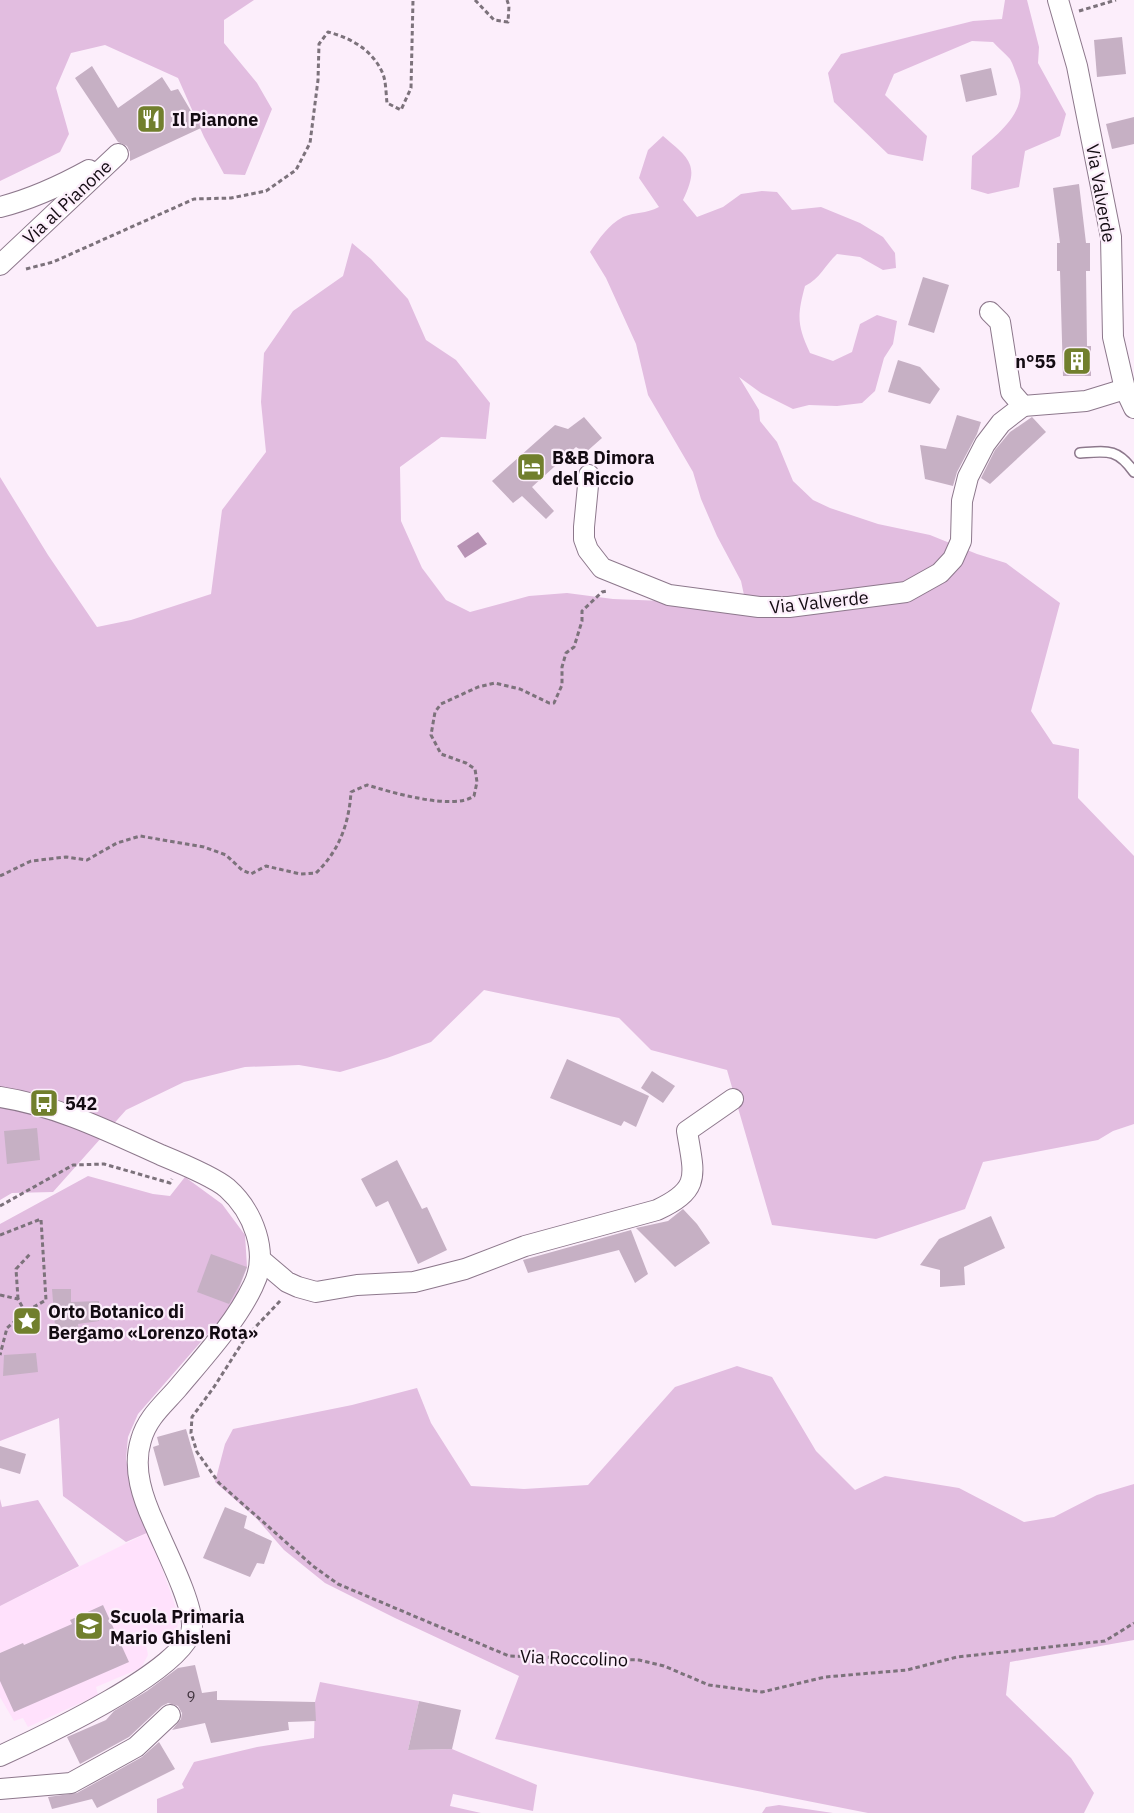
<svg xmlns="http://www.w3.org/2000/svg" width="1134" height="1813" font-family="'IBM Plex Sans',sans-serif">
  <style>
    .built { fill: #ffe1fc }
    .green { fill: #e2bde0 }
    .water { fill: #b792b4 }
    .building { fill: #c6b0c4 }
    .lines { fill: none; stroke-linecap: round; stroke-linejoin: round }
    .service-casing { stroke: #8d788c; stroke-width: 12 }
    .minor-casing { stroke: #8d788c; stroke-width: 22 }
    .path { stroke: #7c727b; stroke-width: 3; stroke-dasharray: 4.5 3; stroke-linecap: butt }
    .service { stroke: #fff; stroke-width: 9 }
    .minor { stroke: #fff; stroke-width: 20 }
    .labels { text-anchor: middle; dominant-baseline: central; stroke-width: 4.5; stroke-linejoin: round; paint-order: stroke }
    .number-label { font-size: 15px; fill: #40343e }
    .poi-label { font-size: 18px; font-weight: bold; fill: #130b12; stroke: #fceefb; text-anchor: start }
    .street-label { font-size: 18px; fill: #130b12; stroke: #fceefb }
  </style>
  <rect width="100%" height="100%" fill="#fceefb"/>
  <path class="built" d="M 149,1532 L 180,1619 L 175,1632 L 146,1645 L 148,1655 L 141,1668 L 96,1687 L 98,1695 L 28,1727 L 23,1718 L 14,1721 L 0,1697 L 0,1606 Z"/>
  <g class="green">
    <path d="M 0,0 L 254,0 L 224,20 L 224,43 L 257,83 L 272,109 L 245,175 L 224,174 L 204,137 L 178,78 L 105,45 L 71,53 L 56,88 L 69,134 L 60,152 L 0,181 Z"/>
    <path d="M 1005,0 L 1027,0 L 1039,47 L 1038,63 L 1066,114 L 1060,136 L 1025,151 L 1019,187 L 988,194 L 971,189 L 972,156 C 995,136 1032,112 1017,76 C 1015,71 1013,64 1010,59 C 1005,53 998,48 993,42 L 972,41 L 894,74 L 885,95 L 927,136 L 923,161 L 888,154 L 834,102 L 828,73 L 841,54 L 973,21 L 1002,19 Z"/>
    <path d="M 663,136 C 690,159 700,165 683,200 L 697,217 L 723,207 L 741,194 L 762,191 L 777,192 L 792,210 L 821,207 L 860,223 L 883,237 L 895,253 L 896,268 L 883,270 L 860,257 L 837,254 C 825,265 820,279 805,286 C 797,316 797,325 810,353 L 833,361 L 852,352 L 860,324 L 877,315 L 897,321 L 893,344 L 884,358 L 875,391 L 862,403 L 837,406 L 809,405 L 793,409 L 761,393 L 739,377 L 759,410 L 760,421 L 777,442 L 793,481 L 813,500 L 830,508 L 878,524 L 930,535 L 977,554 L 1006,563 L 1060,603 L 1031,711 L 1053,744 L 1079,749 L 1078,798 L 1134,856 L 1134,1124 L 1113,1131 L 1098,1140 L 983,1162 L 965,1209 L 876,1239 L 772,1225 L 727,1070 L 651,1050 L 619,1018 L 484,990 L 431,1042 L 387,1058 L 340,1072 L 299,1065 L 245,1067 L 184,1082 L 126,1110 L 53,1192 L 12,1193 L 0,1200 L 0,477 L 48,555 L 97,627 L 131,620 L 211,594 L 222,510 L 266,452 L 261,402 L 264,353 L 293,311 L 343,276 L 352,243 L 371,259 L 408,299 L 426,340 L 456,360 L 490,403 L 486,439 L 441,437 L 400,467 L 401,521 L 422,568 L 446,600 L 470,612 L 529,596 L 567,593 L 613,599 L 663,601 L 744,595 L 741,581 L 717,536 L 701,499 L 693,472 L 648,395 L 636,344 L 606,278 L 590,252 C 599,239 608,225 623,217 C 634,212 646,214 659,207 L 639,178 L 648,150 Z"/>
    <path d="M 88,1176 L 153,1194 L 170,1196 L 185,1177 L 222,1204 L 245,1235 L 247,1267 L 233,1305 L 138,1414 L 128,1437 L 126,1459 L 132,1494 L 149,1532 L 126,1542 L 63,1496 L 59,1418 L 0,1441 L 0,1224 Z"/>
    <path d="M 737,1366 L 772,1377 L 816,1451 L 855,1490 L 885,1476 L 959,1488 L 1024,1522 L 1054,1517 L 1097,1495 L 1134,1484 L 1134,1640 L 1010,1662 L 1006,1695 L 1071,1758 L 1094,1793 L 1084,1813 L 868,1813 L 495,1739 L 519,1676 L 395,1618 L 325,1583 L 284,1550 L 257,1519 L 215,1482 L 225,1444 L 233,1429 L 352,1405 L 417,1388 L 431,1423 L 471,1486 L 524,1489 L 588,1485 L 675,1387 Z"/>
    <path d="M 0,1499 L 2,1507 L 38,1500 L 79,1566 L 0,1606 Z"/>
    <path d="M 320,1682 L 419,1701 L 408,1750 L 452,1749 L 537,1785 L 533,1811 L 453,1794 L 450,1806 L 481,1813 L 157,1813 L 157,1799 L 184,1788 L 182,1784 L 194,1762 L 257,1747 L 314,1738 L 315,1702 Z"/>
    <path d="M 779,1805 L 833,1813 L 762,1813 L 766,1807 Z"/>
  </g>
  <path class="water" d="M 478,532 L 487,544 L 465,558 L 457,546 Z"/>
  <g class="building">
    <path d="M 1122,37 L 1126,74 L 1097,77 L 1094,40 Z"/>
    <path d="M 92,66 L 118,108 L 162,77 L 171,91 L 178,89 L 201,128 L 130,161 L 130,152 L 127,146 L 118,142 L 75,78 Z"/>
    <path d="M 991,68 L 997,95 L 966,102 L 960,75 Z"/>
    <path d="M 1134,117 L 1134,144 L 1112,149 L 1106,124 Z"/>
    <path d="M 1079,184 L 1086,243 L 1090,243 L 1090,271 L 1086,271 L 1087,346 L 1091,346 L 1091,376 L 1063,376 L 1060,271 L 1057,271 L 1057,243 L 1060,243 L 1053,188 Z"/>
    <path d="M 923,277 L 949,285 L 934,333 L 908,325 Z"/>
    <path d="M 898,360 L 920,367 L 940,389 L 930,404 L 888,392 Z"/>
    <path d="M 957,415 L 981,422 L 977,434 L 957,472 L 953,486 L 925,479 L 920,445 L 946,449 Z"/>
    <path d="M 584,417 L 602,438 L 585,453 L 576,447 L 532,487 L 554,511 L 546,519 L 522,496 L 513,503 L 492,481 L 555,425 L 568,429 Z"/>
    <path d="M 1032,417 L 1046,432 L 990,484 L 981,478 L 995,450 L 1010,432 Z"/>
    <path d="M 567,1059 L 649,1096 L 636,1127 L 624,1121 L 621,1126 L 550,1098 Z"/>
    <path d="M 652,1071 L 675,1086 L 663,1103 L 641,1088 Z"/>
    <path d="M 37,1128 L 40,1160 L 7,1164 L 4,1131 Z"/>
    <path d="M 397,1160 L 422,1209 L 427,1207 L 447,1250 L 418,1264 L 388,1201 L 376,1207 L 361,1179 Z"/>
    <path d="M 683,1209 L 697,1224 L 710,1243 L 675,1267 L 636,1228 L 668,1221 Z"/>
    <path d="M 991,1216 L 1005,1248 L 964,1267 L 965,1285 L 940,1287 L 940,1270 L 920,1265 L 939,1239 Z"/>
    <path d="M 631,1230 L 648,1274 L 635,1283 L 619,1250 L 528,1273 L 523,1260 Z"/>
    <path d="M 211,1254 L 247,1267 L 240,1284 L 229,1304 L 197,1292 Z"/>
    <path d="M 52,1289 L 71,1289 L 71,1302 L 99,1301 L 99,1321 L 78,1324 L 79,1336 L 56,1339 Z"/>
    <path d="M 36,1353 L 38,1372 L 3,1376 L 4,1355 Z"/>
    <path d="M 186,1429 L 200,1477 L 164,1486 L 153,1447 L 159,1445 L 157,1437 Z"/>
    <path d="M 0,1446 L 26,1454 L 20,1474 L 0,1468 Z"/>
    <path d="M 225,1507 L 247,1516 L 244,1528 L 272,1541 L 264,1564 L 257,1563 L 250,1577 L 203,1558 Z"/>
    <path d="M 103,1605 L 129,1662 L 14,1712 L 0,1681 L 0,1653 L 23,1643 L 24,1645 L 72,1624 L 70,1620 Z"/>
    <path d="M 195,1665 L 202,1693 L 217,1691 L 217,1700 L 315,1702 L 316,1721 L 288,1722 L 289,1730 L 211,1743 L 205,1723 L 172,1730 L 181,1719 L 182,1713 L 178,1706 L 168,1703 L 162,1706 L 129,1737 L 80,1764 L 67,1737 L 106,1720 L 114,1711 L 147,1691 L 178,1668 Z"/>
    <path d="M 419,1701 L 461,1710 L 452,1749 L 408,1750 Z"/>
    <path d="M 159,1742 L 175,1769 L 97,1808 L 92,1799 L 52,1809 L 48,1797 L 77,1793 L 142,1757 Z"/>
  </g>
  <g class="lines">
    <g class="service-casing">
      <path id="service" d="M 1080,453 C 1107,451 1117,448 1134,472"/>
    </g>
    <g class="minor-casing">
      <g id="minor">
        <path d="M 1058,0 L 1077,66 L 1111,237 L 1113,337 L 1125,389 L 1134,408"/>
        <path d="M 0,207 C 32,199 60,186 89,170"/>
        <path d="M 0,265 L 118,154"/>
        <path d="M 990,312 L 1000,322 L 1011,392 L 1023,406 L 1086,401 L 1125,389"/>
        <path d="M 589,475 L 584,527 L 584,539 L 588,550 L 602,568 L 669,595 L 759,607 L 789,607 L 906,592 L 940,573 L 953,559 L 961,541 L 962,501 L 968,477 L 985,444 L 1001,423 L 1023,406"/>
        <path d="M 0,1097 C 58,1106 108,1131 161,1155 C 178,1162 214,1177 227,1188 C 253,1211 270,1253 253,1286 C 236,1322 203,1358 177,1389 C 163,1405 147,1418 141,1440 C 132,1469 143,1499 155,1525 C 165,1549 193,1603 192,1627 C 190,1668 37,1739 0,1756"/>
        <path d="M 260,1259 L 287,1282 L 298,1287 L 316,1292 L 357,1285 L 414,1282 L 465,1269 L 525,1246 L 657,1210 C 702,1189 694,1175 687,1131 L 733,1099"/>
        <path d="M 0,1789 L 71,1783 L 136,1747 L 170,1715"/>
      </g>
    </g>
    <g class="path">
      <path d="M 475,0 L 494,20 L 508,22 L 509,6 L 507,0"/>
      <path d="M 1079,11 L 1116,0"/>
      <path d="M 26,269 L 53,262 L 194,199 L 231,198 L 266,191 L 296,170 L 310,143 L 318,80 L 319,44 L 328,32 C 351,38 373,50 383,74 C 386,82 386,94 387,103 L 401,110 L 411,88 L 413,0"/>
      <path d="M 0,876 L 31,861 L 66,857 L 87,860 L 117,843 L 140,836 L 204,847 L 226,855 L 242,870 L 251,874 L 266,866 L 300,874 L 316,873 C 339,851 349,824 351,792 L 367,785 C 391,792 453,811 474,796 L 477,782 L 475,769 L 466,763 L 441,754 L 431,735 L 435,712 L 441,704 L 478,687 L 495,683 L 520,689 L 549,703 L 554,703 L 562,685 L 562,667 L 566,653 L 574,647 L 582,621 L 582,611 L 602,592 L 607,591"/>
      <path d="M 0,1206 L 73,1165 L 104,1164 L 170,1183 L 172,1179"/>
      <path d="M 0,1235 L 41,1219 L 46,1300 L 25,1312"/>
      <path d="M 0,1295 L 18,1299 L 25,1312 L 7,1328 L 0,1355"/>
      <path d="M 18,1299 L 16,1269 L 31,1253"/>
      <path d="M 246,1337 L 281,1300"/>
      <path d="M 244,1340 L 214,1387 L 192,1417 L 191,1433 L 197,1452 L 219,1483 L 313,1566 L 338,1584 L 509,1656 L 639,1660 L 664,1666 L 709,1685 L 762,1692 L 825,1677 L 907,1670 L 957,1657 L 1105,1641 L 1134,1623"/>
    </g>
    <use href="#service" class="service"/>
    <use href="#minor" class="minor"/>
  </g>
  <defs>
    <g id="restaurant-square" transform="scale(1.5)"><rect x="-9" y="-9" width="18" height="18" rx="4" fill="#717f2d" stroke="#fceefb"/><path d="M-5-6h1v4h1v-4h1v4h1v-4h1v5L-1.5 .5V6h-2V.5L-5-1ZM5-6V6H3V1.5H1.5Q1.5-4 5-6Z" fill="#fff"/></g>
    <g id="building-square" transform="scale(1.5)"><rect x="-9" y="-9" width="18" height="18" rx="4" fill="#717f2d" stroke="#fceefb"/><path d="M-4-6H4V6H1V3H-1V6H-4ZM-2.5-4.3h1.7v1.8h-1.7ZM.8-4.3h1.7v1.8H.8ZM-2.5-1h1.7V.8h-1.7ZM.8-1h1.7V.8H.8Z" fill="#fff"/></g>
    <g id="hotel-square" transform="scale(1.5)"><rect x="-9" y="-9" width="18" height="18" rx="4" fill="#717f2d" stroke="#fceefb"/><path d="M-6-4.5h1.5V1H6V5H4.5V3h-9V5H-6ZM-4 0a1.8 1.8 0 1 1 3.6 0ZM.5 0V-2.5h3Q6-2.5 6 0Z" fill="#fff"/></g>
    <g id="bus-square" transform="scale(1.5)"><rect x="-9" y="-9" width="18" height="18" rx="4" fill="#717f2d" stroke="#fceefb"/><path d="M-5-6H5V4H4V6H2V4H-2V6H-4V4H-5ZM-3.5-4V0h7V-4ZM-3.5 1.2v1.5H-2V1.2ZM2 1.2v1.5H3.5V1.2Z" fill="#fff"/></g>
    <g id="sight-square" transform="scale(1.5)"><rect x="-9" y="-9" width="18" height="18" rx="4" fill="#717f2d" stroke="#fceefb"/><path d="M0-6L1.8-2.2L6-1.7L2.9 1.2L3.7 5.4L0 3.3L-3.7 5.4L-2.9 1.2L-6-1.7L-1.8-2.2Z" fill="#fff"/></g>
    <g id="school-square" transform="scale(1.5)"><rect x="-9" y="-9" width="18" height="18" rx="4" fill="#717f2d" stroke="#fceefb"/><path d="M0-5L7-2L0 1L-7-2ZM-4 1L0 2.5L4 1V4Q0 6-4 4Z" fill="#fff"/></g>
  </defs>
  <g fill-rule="evenodd">
    <use href="#restaurant-square" x="151" y="119"/>
    <use href="#building-square" x="1077" y="361"/>
    <use href="#hotel-square" x="531" y="467"/>
    <use href="#bus-square" x="44" y="1103"/>
    <use href="#sight-square" x="27" y="1321"/>
    <use href="#school-square" x="89" y="1626"/>
  </g>
  <g class="labels">
    <g class="number-label">
      <text x="191" y="1696">9</text>
    </g>
    <g class="poi-label">
      <text x="172" y="119">Il Pianone</text>
      <text x="1056" y="361" text-anchor="end">n°55</text>
      <text x="552" y="457">B&amp;B Dimora<tspan x="552" dy="21">del Riccio</tspan></text>
      <text x="65" y="1103">542</text>
      <text x="48" y="1311">Orto Botanico di<tspan x="48" dy="21">Bergamo «Lorenzo Rota»</tspan></text>
      <text x="110" y="1616">Scuola Primaria<tspan x="110" dy="21">Mario Ghisleni</tspan></text>
    </g>
    <g class="street-label">
      <text transform="translate(1101 193) rotate(80)">Via Valverde</text>
      <text transform="translate(67 202) rotate(-43)">Via al Pianone</text>
      <text transform="translate(819 602) rotate(-6)">Via Valverde</text>
      <text transform="translate(574 1658) rotate(2)">Via Roccolino</text>
    </g>
  </g>
</svg>
